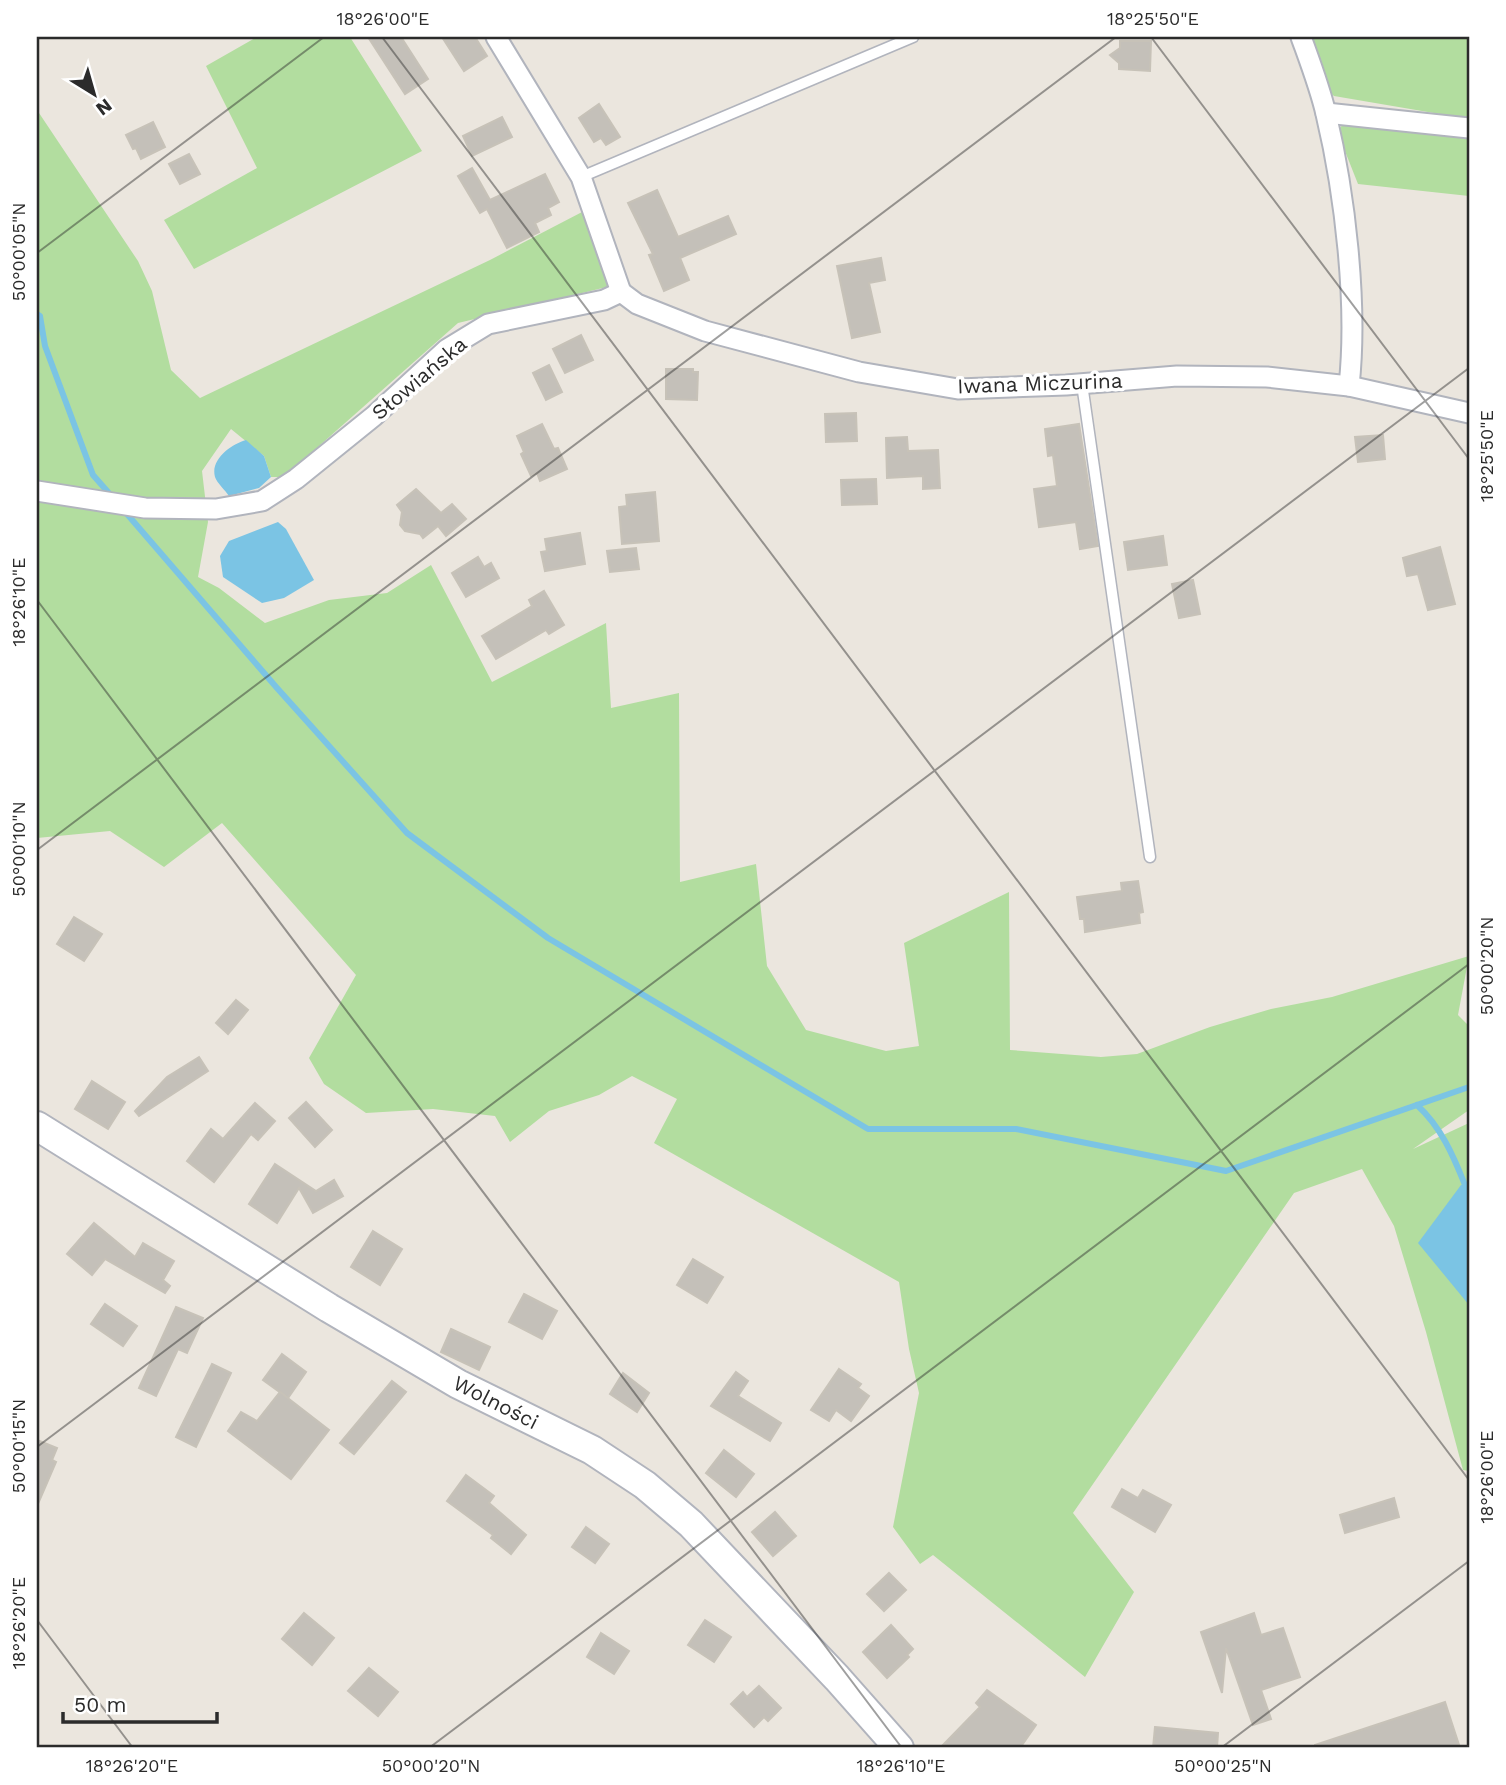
<svg xmlns="http://www.w3.org/2000/svg" width="1506" height="1785" font-family="'Work Sans',sans-serif">
  <style>
    .green { fill: #b2dd9f }
    .water { fill: #7bc4e4 }
    .lines { fill: none; stroke-linecap: round; stroke-linejoin: round }
    .stream { stroke: #7bc4e4; stroke-width: 6 }
    .building { fill: #c4c0b9; stroke: #c7c2b8; stroke-width: 2 }
    .lane-casing { stroke: #b1b4bd; stroke-width: 13 }
    .street-casing { stroke: #b1b4bd; stroke-width: 23 }
    .secondary-casing { stroke: #b1b4bd; stroke-width: 32 }
    .lane { stroke: #fff; stroke-width: 10 }
    .street { stroke: #fff; stroke-width: 19 }
    .secondary { stroke: #fff; stroke-width: 28 }
    .ticks { fill: none; stroke: #2b2b2b; stroke-width: 2; stroke-opacity: 0.45 }
    .labels { text-anchor: middle; dominant-baseline: central; stroke-width: 7; stroke-linejoin: round; paint-order: stroke }
    .street-label { font-size: 21px; fill: #2b2b2b; stroke: #fff }
    .neatline { fill: none; stroke: #2b2b2b; stroke-width: 2.5 }
    .ticks-label { font-size: 18px; text-anchor: middle; fill: #2b2b2b }
  </style>
  <rect width="100%" height="100%" fill="#ebe6de"/>
  <g class="green">
    <path d="M 257,37 L 350,37 L 422,151 L 194,269 L 164,220 L 257,168 L 206,66 Z"/>
    <path d="M 1309,37 L 1469,37 L 1469,119 L 1334,96 L 1323,87 Z"/>
    <path d="M 37,110 L 138,261 L 152,291 L 171,370 L 200,398 L 490,260 L 584,211 L 611,286 L 458,323 L 284,477 L 271,477 L 264,456 L 231,429 L 202,471 L 208,522 L 198,577 L 219,588 L 265,623 L 329,600 L 387,593 L 431,565 L 492,682 L 606,623 L 611,708 L 679,693 L 680,882 L 756,864 L 767,966 L 806,1030 L 886,1051 L 919,1046 L 904,943 L 1009,892 L 1010,1050 L 1101,1057 L 1137,1054 L 1210,1027 L 1271,1009 L 1332,997 L 1469,956 L 1458,1015 L 1468,1025 L 1469,1030 L 1469,1110 L 1413,1149 L 1469,1123 L 1469,1471 L 1463,1470 L 1426,1332 L 1394,1226 L 1362,1169 L 1294,1193 L 1073,1513 L 1134,1592 L 1085,1677 L 933,1555 L 920,1564 L 893,1527 L 919,1393 L 909,1349 L 899,1282 L 654,1143 L 677,1099 L 632,1076 L 599,1095 L 549,1111 L 510,1142 L 495,1116 L 433,1109 L 366,1113 L 324,1084 L 309,1058 L 356,975 L 222,823 L 164,867 L 110,831 L 37,838 Z"/>
    <path d="M 1349,118 L 1469,137 L 1469,196 L 1358,184 L 1337,131 Z"/>
  </g>
  <g class="water">
    <path d="M 246,440 L 264,456 L 271,477 L 259,488 L 229,496 C 225,490 217,483 215,477 C 210,459 232,444 246,440 Z"/>
    <path d="M 278,522 L 286,529 L 314,580 L 284,598 L 262,603 L 223,577 L 220,556 L 229,541 Z"/>
    <path d="M 1461,1185 L 1469,1185 L 1469,1305 L 1418,1243 Z"/>
  </g>
  <g class="lines">
    <g class="stream">
      <path d="M 37,314 L 40,316 L 45,346 L 93,475 L 108,492"/>
      <path d="M 127,514 L 277,688 L 407,833 L 548,938 L 868,1129 L 1016,1129 L 1226,1171 L 1469,1087"/>
      <path d="M 1417,1105 C 1441,1127 1453,1155 1465,1185"/>
    </g>
  </g>
  <g class="building">
    <path d="M 368,37 L 401,37 L 428,79 L 405,94 Z"/>
    <path d="M 442,37 L 475,37 L 487,56 L 464,71 Z"/>
    <path d="M 1120,41 L 1151,41 L 1150,71 L 1119,69 L 1119,63 L 1110,55 L 1120,48 Z"/>
    <path d="M 599,104 L 620,137 L 606,145 L 601,138 L 594,142 L 579,118 Z"/>
    <path d="M 502,117 L 512,137 L 472,156 L 463,136 Z"/>
    <path d="M 153,122 L 165,147 L 141,159 L 136,148 L 133,149 L 126,135 Z"/>
    <path d="M 189,154 L 200,174 L 180,184 L 169,164 Z"/>
    <path d="M 472,168 L 490,200 L 545,174 L 559,202 L 548,208 L 551,215 L 535,223 L 539,232 L 507,248 L 487,209 L 480,213 L 458,176 Z"/>
    <path d="M 657,190 L 678,237 L 728,216 L 736,234 L 680,258 L 689,280 L 664,291 L 649,255 L 653,254 L 628,203 Z"/>
    <path d="M 881,258 L 885,280 L 869,283 L 880,332 L 852,338 L 837,266 Z"/>
    <path d="M 581,335 L 593,360 L 565,373 L 553,349 Z"/>
    <path d="M 549,365 L 562,392 L 546,400 L 533,373 Z"/>
    <path d="M 666,369 L 693,369 L 693,372 L 698,372 L 697,400 L 666,399 Z"/>
    <path d="M 856,413 L 857,441 L 826,442 L 825,414 Z"/>
    <path d="M 542,424 L 554,449 L 558,448 L 567,469 L 540,481 L 537,473 L 531,476 L 521,454 L 524,452 L 517,436 Z"/>
    <path d="M 1079,424 L 1098,546 L 1080,549 L 1076,522 L 1039,527 L 1034,489 L 1057,486 L 1053,455 L 1048,456 L 1045,429 Z"/>
    <path d="M 1383,435 L 1385,459 L 1358,462 L 1355,437 Z"/>
    <path d="M 907,437 L 908,451 L 938,450 L 940,488 L 923,489 L 923,476 L 887,478 L 886,438 Z"/>
    <path d="M 876,479 L 877,504 L 842,505 L 841,480 Z"/>
    <path d="M 416,489 L 441,513 L 452,504 L 466,519 L 446,536 L 438,526 L 423,538 L 420,534 L 405,531 L 400,525 L 402,512 L 397,505 Z"/>
    <path d="M 655,492 L 659,541 L 622,544 L 619,507 L 627,506 L 626,495 Z"/>
    <path d="M 580,533 L 585,564 L 545,571 L 541,552 L 547,551 L 545,539 Z"/>
    <path d="M 1163,536 L 1167,565 L 1128,570 L 1124,542 Z"/>
    <path d="M 1440,547 L 1455,604 L 1428,610 L 1418,574 L 1407,576 L 1403,558 Z"/>
    <path d="M 636,548 L 639,569 L 610,572 L 607,551 Z"/>
    <path d="M 478,557 L 484,567 L 491,563 L 499,578 L 466,597 L 452,573 Z"/>
    <path d="M 1193,580 L 1200,614 L 1179,618 L 1172,584 Z"/>
    <path d="M 544,591 L 564,625 L 549,634 L 546,630 L 496,659 L 482,636 L 532,606 L 529,600 Z"/>
    <path d="M 1138,881 L 1143,912 L 1139,913 L 1140,923 L 1085,932 L 1084,919 L 1080,919 L 1077,897 L 1122,891 L 1121,883 Z"/>
    <path d="M 74,917 L 102,934 L 84,961 L 57,944 Z"/>
    <path d="M 236,1000 L 248,1010 L 228,1034 L 216,1023 Z"/>
    <path d="M 199,1057 L 208,1071 L 139,1116 L 135,1111 L 167,1077 Z"/>
    <path d="M 92,1081 L 125,1102 L 108,1129 L 75,1109 Z"/>
    <path d="M 306,1102 L 332,1130 L 315,1147 L 289,1118 Z"/>
    <path d="M 255,1103 L 275,1121 L 258,1140 L 251,1134 L 214,1182 L 187,1161 L 211,1129 L 223,1139 Z"/>
    <path d="M 275,1164 L 316,1191 L 334,1180 L 343,1196 L 313,1213 L 299,1188 L 277,1223 L 249,1204 Z"/>
    <path d="M 94,1223 L 135,1257 L 143,1243 L 174,1261 L 163,1280 L 170,1286 L 165,1293 L 105,1259 L 92,1275 L 67,1254 Z"/>
    <path d="M 373,1231 L 402,1249 L 380,1285 L 351,1267 Z"/>
    <path d="M 693,1259 L 723,1277 L 707,1303 L 677,1285 Z"/>
    <path d="M 524,1294 L 557,1311 L 542,1339 L 509,1322 Z"/>
    <path d="M 105,1304 L 137,1326 L 123,1346 L 91,1324 Z"/>
    <path d="M 176,1307 L 203,1318 L 187,1353 L 178,1349 L 156,1396 L 139,1388 Z"/>
    <path d="M 451,1329 L 490,1347 L 479,1370 L 441,1352 Z"/>
    <path d="M 282,1354 L 306,1372 L 288,1398 L 263,1380 Z"/>
    <path d="M 212,1364 L 231,1373 L 196,1447 L 176,1437 Z"/>
    <path d="M 839,1369 L 861,1384 L 858,1388 L 869,1396 L 851,1421 L 836,1410 L 829,1421 L 811,1410 Z"/>
    <path d="M 736,1372 L 748,1381 L 738,1396 L 781,1423 L 770,1441 L 711,1406 Z"/>
    <path d="M 623,1373 L 649,1393 L 637,1412 L 610,1394 Z"/>
    <path d="M 392,1381 L 406,1392 L 354,1454 L 340,1443 Z"/>
    <path d="M 280,1392 L 329,1430 L 291,1479 L 228,1431 L 241,1412 L 257,1421 Z"/>
    <path d="M 37,1440 L 57,1448 L 52,1460 L 56,1462 L 37,1506 Z"/>
    <path d="M 724,1450 L 754,1474 L 736,1497 L 706,1473 Z"/>
    <path d="M 466,1475 L 494,1496 L 489,1503 L 526,1535 L 511,1554 L 491,1538 L 493,1535 L 447,1501 Z"/>
    <path d="M 1122,1489 L 1138,1498 L 1143,1490 L 1171,1505 L 1155,1532 L 1112,1507 Z"/>
    <path d="M 1394,1498 L 1399,1517 L 1345,1533 L 1340,1515 Z"/>
    <path d="M 775,1512 L 796,1536 L 773,1556 L 752,1532 Z"/>
    <path d="M 586,1527 L 609,1544 L 595,1563 L 572,1547 Z"/>
    <path d="M 889,1573 L 906,1590 L 884,1611 L 867,1594 Z"/>
    <path d="M 304,1613 L 334,1638 L 312,1665 L 282,1639 Z"/>
    <path d="M 1254,1613 L 1261,1635 L 1283,1628 L 1300,1677 L 1261,1690 L 1271,1719 L 1253,1725 L 1226,1648 L 1222,1693 L 1201,1632 Z"/>
    <path d="M 705,1620 L 731,1637 L 714,1662 L 688,1645 Z"/>
    <path d="M 891,1625 L 913,1649 L 907,1655 L 909,1657 L 887,1678 L 863,1652 Z"/>
    <path d="M 601,1633 L 629,1651 L 614,1674 L 587,1657 Z"/>
    <path d="M 369,1668 L 398,1692 L 378,1716 L 348,1691 Z"/>
    <path d="M 759,1686 L 781,1708 L 768,1721 L 764,1717 L 754,1727 L 731,1704 L 743,1692 L 747,1697 Z"/>
    <path d="M 987,1690 L 1036,1725 L 1020,1748 L 940,1748 L 980,1707 L 976,1703 Z"/>
    <path d="M 1445,1702 L 1460,1748 L 1315,1748 L 1315,1745 Z"/>
    <path d="M 1155,1727 L 1218,1733 L 1217,1748 L 1153,1748 Z"/>
  </g>
  <g class="lines">
    <g class="lane-casing">
      <g id="lane">
        <path d="M 581,177 L 913,37"/>
        <path d="M 1082,384 L 1150,857"/>
      </g>
    </g>
    <g class="street-casing">
      <g id="street">
        <path d="M 496,37 L 581,177 L 621,292"/>
        <path d="M 1301,37 C 1310,62 1320,88 1326,114 C 1345,194 1358,304 1349,386"/>
        <path d="M 1326,113 L 1469,128"/>
        <path d="M 621,292 L 637,304 L 705,331 L 859,372 L 958,389 L 1066,385 L 1177,376 L 1267,377 L 1349,386 L 1469,413"/>
        <path d="M 37,491 L 145,508 L 216,509 L 262,501 L 296,479 L 374,416 L 447,349 L 488,324 L 604,300 L 621,292"/>
      </g>
    </g>
    <g class="secondary-casing">
      <path id="secondary" d="M 37,1126 L 329,1308 L 458,1384 L 592,1450 L 645,1485 L 691,1524 L 837,1678 L 899,1748"/>
    </g>
    <use href="#lane" class="lane"/>
    <use href="#street" class="street"/>
    <use href="#secondary" class="secondary"/>
  </g>
  <path class="ticks" d="M 382,37 L 1469,1480M 1151,37 L 1469,459M 37,253 L 324,37M 37,600 L 902,1748M 37,850 L 1116,37M 37,1447 L 1469,368M 37,1620 L 133,1748M 429,1748 L 1469,964M 1221,1748 L 1469,1561"/>
  <g class="labels">
    <g class="street-label">
      <text transform="translate(419 378) rotate(-40)">Słowiańska</text>
      <text transform="translate(1040 383) rotate(-2)">Iwana Miczurina</text>
      <text transform="translate(496 1402) rotate(27)">Wolności</text>
    </g>
  </g>
  <rect width="1506" height="1785" fill="none" stroke="#ffffff" stroke-width="77"/>
  <g transform="translate(94 94) rotate(143)" stroke="#ffffff" stroke-width="5" paint-order="stroke">
  <path d="M0-5L12 26L0 18L-12 26Z" fill="#2b2b2b"/>
  <text y="-10" font-size="19" font-weight="bold" text-anchor="middle" fill="#2b2b2b">N</text>
  </g>
  <path d="M63 1712v10h154v-10" fill="none" stroke="#2b2b2b" stroke-width="3.5"/>
  <text x="74" y="1712" font-size="21" fill="#2b2b2b" stroke="#ffffff" stroke-width="5" paint-order="stroke">50 m</text>
  <rect x="38" y="38" width="1430" height="1708" class="neatline"/>
  <g class="ticks-label">
    <text x="383" y="25">18°26'00"E</text>
    <text x="1153" y="25">18°25'50"E</text>
    <text transform="translate(19 252) rotate(-90)" y="6">50°00'05"N</text>
    <text transform="translate(1487 456) rotate(-90)" y="6">18°25'50"E</text>
    <text transform="translate(19 602) rotate(-90)" y="6">18°26'10"E</text>
    <text transform="translate(19 849) rotate(-90)" y="6">50°00'10"N</text>
    <text transform="translate(1487 966) rotate(-90)" y="6">50°00'20"N</text>
    <text transform="translate(19 1446) rotate(-90)" y="6">50°00'15"N</text>
    <text transform="translate(1487 1477) rotate(-90)" y="6">18°26'00"E</text>
    <text transform="translate(19 1623) rotate(-90)" y="6">18°26'20"E</text>
    <text x="132" y="1772">18°26'20"E</text>
    <text x="431" y="1772">50°00'20"N</text>
    <text x="901" y="1772">18°26'10"E</text>
    <text x="1223" y="1772">50°00'25"N</text>
  </g>
</svg>
